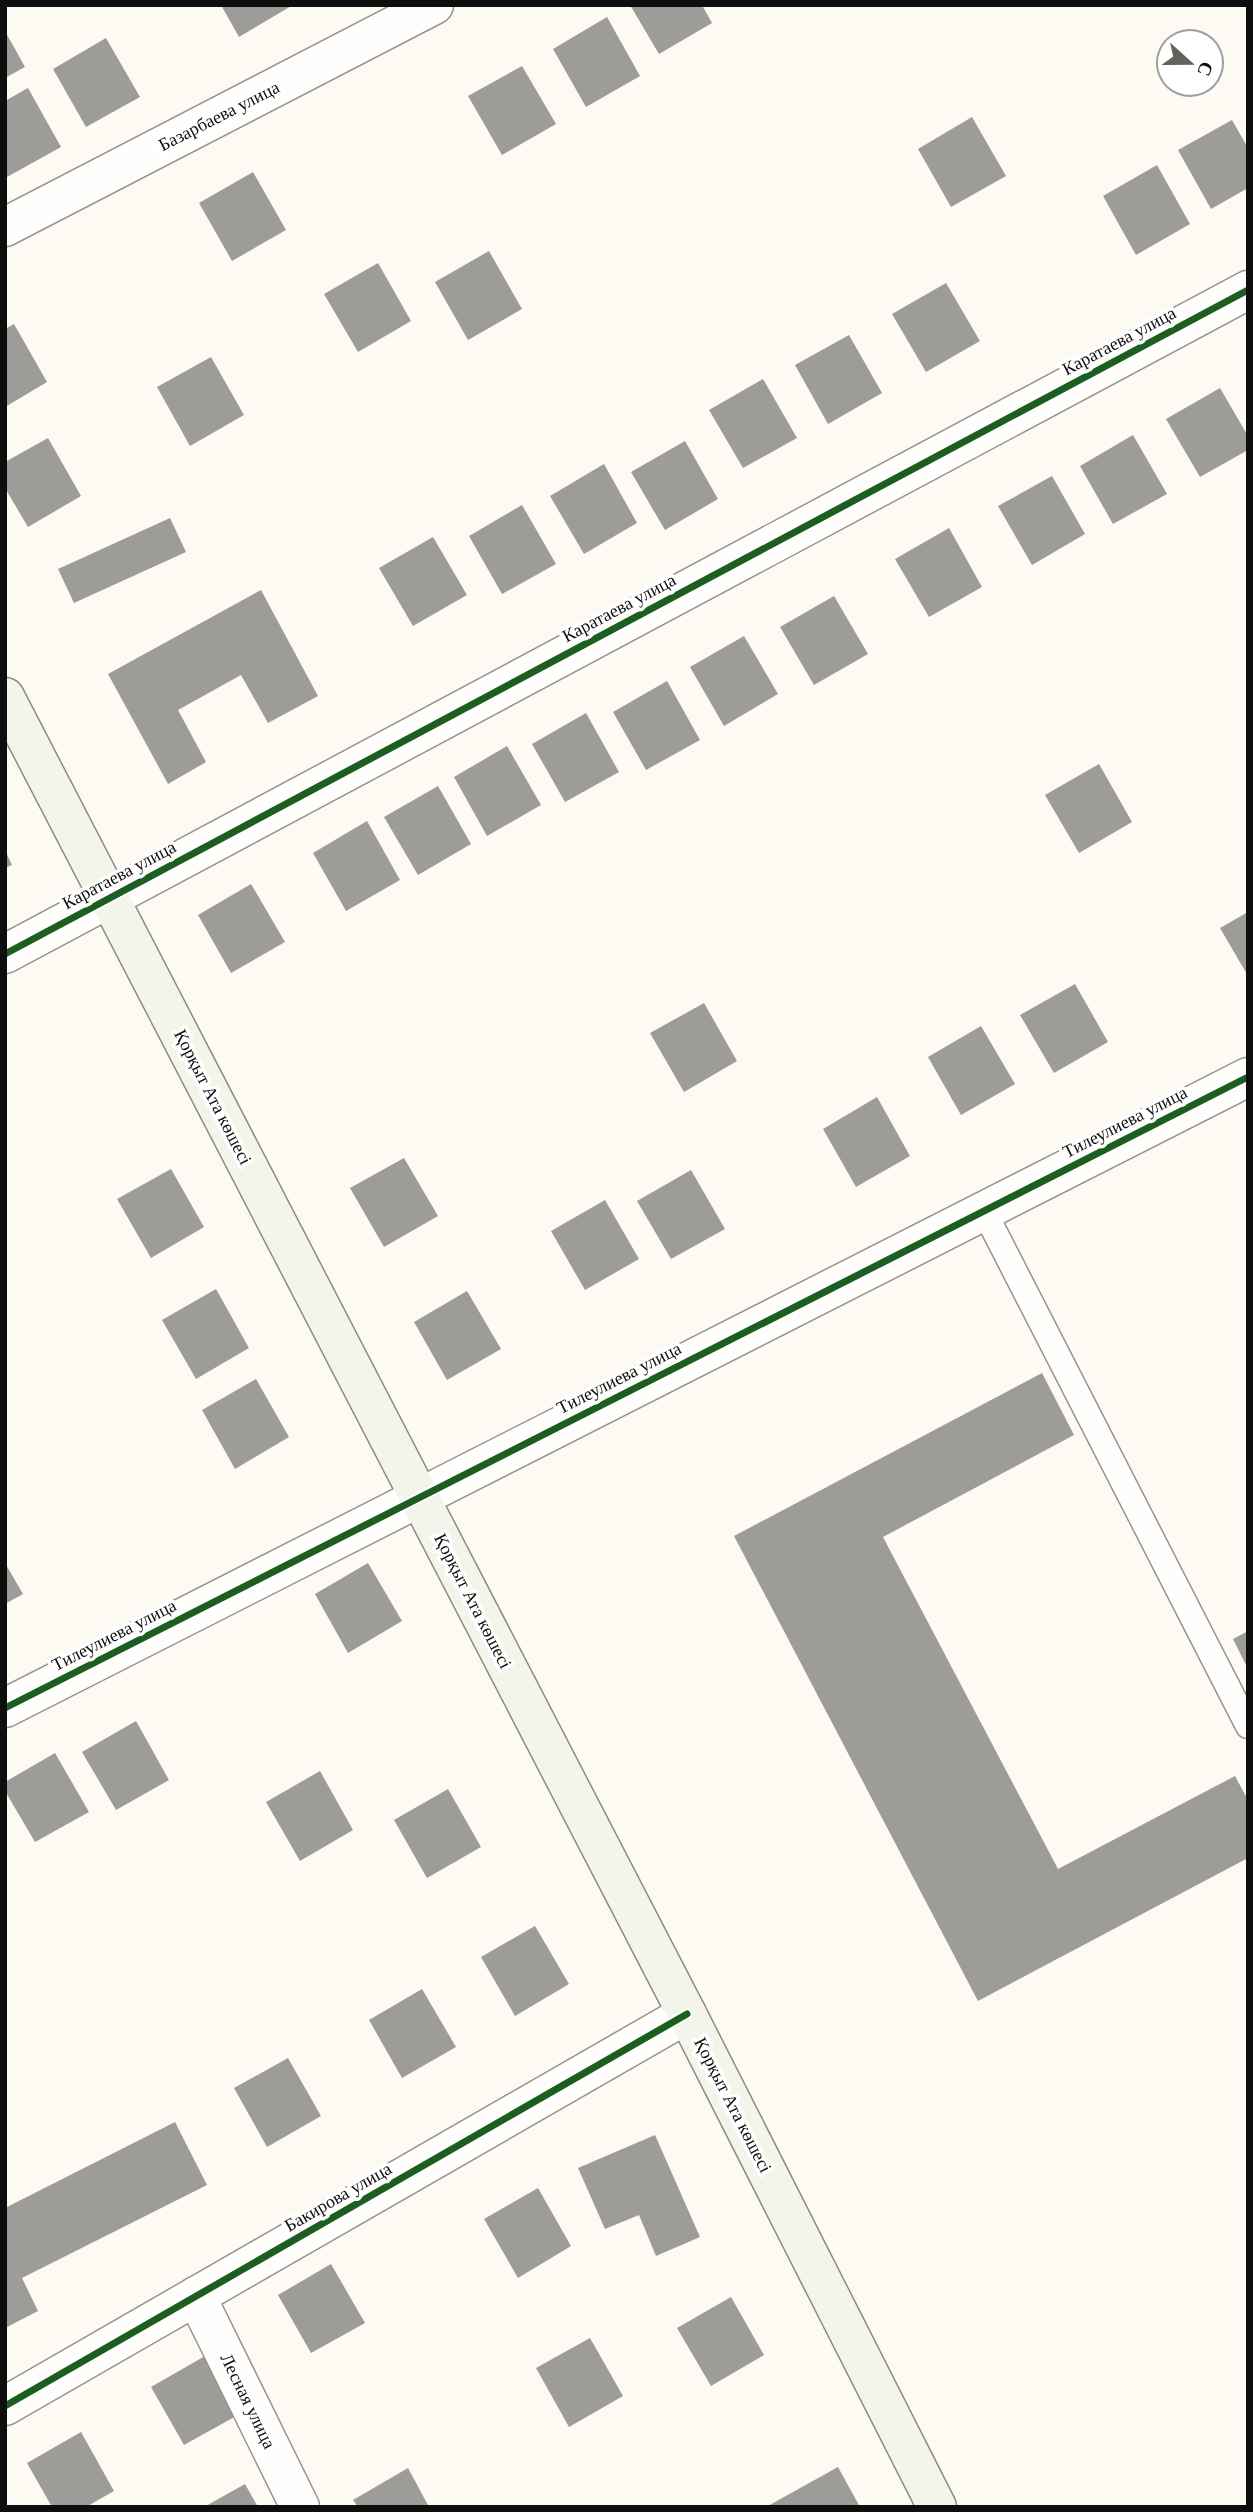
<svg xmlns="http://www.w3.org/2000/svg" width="1253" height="2512" font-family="Georgia,serif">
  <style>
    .building { fill: #9e9c98 }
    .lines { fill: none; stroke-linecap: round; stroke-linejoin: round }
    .lane-casing { stroke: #959491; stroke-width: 27 }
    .street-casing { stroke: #959491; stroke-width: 41 }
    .secondary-casing { stroke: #8c8b87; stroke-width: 41 }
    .lane { stroke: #fffefd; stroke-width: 24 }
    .street { stroke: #fffefd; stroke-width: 38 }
    .secondary { stroke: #f4f5ea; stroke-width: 38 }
    .cycleway-casing { stroke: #fff; stroke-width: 11 }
    .cycleway { stroke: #1b5e20; stroke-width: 7 }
    .labels { text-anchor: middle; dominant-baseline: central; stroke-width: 7; stroke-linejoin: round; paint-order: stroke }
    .street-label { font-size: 18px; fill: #0e0e0e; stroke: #fff }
  </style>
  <rect width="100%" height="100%" fill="#fcfaf2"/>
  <g class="building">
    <path d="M 221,5 L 293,5 L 239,37 Z"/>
    <path d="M 630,5 L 702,5 L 712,23 L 659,54 Z"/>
    <path d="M 607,17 L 640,76 L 586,107 L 553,49 Z"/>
    <path d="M 5,31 L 25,67 L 5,78 Z"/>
    <path d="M 106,38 L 140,97 L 86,127 L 53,69 Z"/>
    <path d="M 522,66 L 556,124 L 502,155 L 468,96 Z"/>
    <path d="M 28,88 L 61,147 L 7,177 L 5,101 Z"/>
    <path d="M 972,117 L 1006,176 L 951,207 L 918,149 Z"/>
    <path d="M 1232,120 L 1248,148 L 1248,188 L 1211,209 L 1178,150 Z"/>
    <path d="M 1157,165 L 1190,224 L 1136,255 L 1103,196 Z"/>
    <path d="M 253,172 L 286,230 L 232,261 L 199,203 Z"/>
    <path d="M 489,251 L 522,309 L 468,340 L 435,282 Z"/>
    <path d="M 378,263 L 411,321 L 358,352 L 324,294 Z"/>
    <path d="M 946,283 L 980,341 L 926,372 L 892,314 Z"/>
    <path d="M 14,324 L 47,382 L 5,407 L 5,329 Z"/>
    <path d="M 849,335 L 882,393 L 828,424 L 795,365 Z"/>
    <path d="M 211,357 L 244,415 L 190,446 L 157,387 Z"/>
    <path d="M 763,379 L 797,438 L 743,468 L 709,410 Z"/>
    <path d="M 1220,388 L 1248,436 L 1248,450 L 1200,477 L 1166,419 Z"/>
    <path d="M 1133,435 L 1167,494 L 1113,524 L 1080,466 Z"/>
    <path d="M 48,438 L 81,496 L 28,527 L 5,488 L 5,462 Z"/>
    <path d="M 685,441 L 718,499 L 665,530 L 631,472 Z"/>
    <path d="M 604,464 L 637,523 L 584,554 L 550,496 Z"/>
    <path d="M 1052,476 L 1085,534 L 1032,565 L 998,506 Z"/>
    <path d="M 522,505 L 556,564 L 502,594 L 469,536 Z"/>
    <path d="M 170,518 L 186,552 L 74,603 L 58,569 Z"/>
    <path d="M 949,528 L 982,587 L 929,617 L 895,559 Z"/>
    <path d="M 433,537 L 467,595 L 413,626 L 379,568 Z"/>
    <path d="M 261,590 L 318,696 L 268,723 L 241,675 L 178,710 L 206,762 L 168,784 L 108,674 Z"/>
    <path d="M 834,596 L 868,654 L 814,685 L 780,627 Z"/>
    <path d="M 744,636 L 778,694 L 724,726 L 690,667 Z"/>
    <path d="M 667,681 L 700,740 L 646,770 L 613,712 Z"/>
    <path d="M 586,713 L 619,772 L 565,802 L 532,744 Z"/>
    <path d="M 507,746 L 541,805 L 487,836 L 454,777 Z"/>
    <path d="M 1099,764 L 1132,822 L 1079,853 L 1045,795 Z"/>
    <path d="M 438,786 L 471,844 L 418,875 L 384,817 Z"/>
    <path d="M 367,821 L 400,880 L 346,911 L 313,853 Z"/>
    <path d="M 5,850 L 12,865 L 5,868 Z"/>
    <path d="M 251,884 L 285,942 L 231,973 L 198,915 Z"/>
    <path d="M 1248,912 L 1248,976 L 1220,928 Z"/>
    <path d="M 1075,984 L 1108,1042 L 1054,1073 L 1020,1015 Z"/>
    <path d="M 704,1003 L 737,1061 L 684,1092 L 650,1033 Z"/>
    <path d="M 981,1026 L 1015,1084 L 961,1115 L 928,1057 Z"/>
    <path d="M 877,1097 L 910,1156 L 856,1187 L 823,1129 Z"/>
    <path d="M 404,1158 L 438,1216 L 384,1247 L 350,1188 Z"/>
    <path d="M 171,1169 L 204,1227 L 151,1258 L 117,1199 Z"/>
    <path d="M 691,1170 L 725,1229 L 671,1259 L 637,1201 Z"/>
    <path d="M 605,1200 L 639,1259 L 585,1290 L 551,1231 Z"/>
    <path d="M 216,1289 L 249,1348 L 196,1379 L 162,1320 Z"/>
    <path d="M 467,1291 L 501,1349 L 447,1380 L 414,1322 Z"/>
    <path d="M 1042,1373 L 1074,1435 L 883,1537 L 1058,1869 L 1235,1776 L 1248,1800 L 1248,1858 L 978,2001 L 734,1536 Z"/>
    <path d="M 256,1379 L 289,1437 L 235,1469 L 202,1410 Z"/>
    <path d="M 5,1563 L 23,1594 L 5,1604 Z"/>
    <path d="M 368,1563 L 402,1621 L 348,1653 L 315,1594 Z"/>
    <path d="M 1248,1631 L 1248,1669 L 1233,1639 Z"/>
    <path d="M 136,1721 L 169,1780 L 116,1810 L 82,1752 Z"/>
    <path d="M 55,1753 L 89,1812 L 35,1842 L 5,1791 L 5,1782 Z"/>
    <path d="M 320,1771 L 353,1830 L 300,1861 L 266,1802 Z"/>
    <path d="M 448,1789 L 481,1847 L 427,1878 L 394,1820 Z"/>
    <path d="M 535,1926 L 569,1984 L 515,2016 L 481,1957 Z"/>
    <path d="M 422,1989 L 456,2047 L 402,2078 L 369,2020 Z"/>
    <path d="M 288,2058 L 321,2116 L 267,2147 L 234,2088 Z"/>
    <path d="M 175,2122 L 207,2185 L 22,2278 L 38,2311 L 5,2328 L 5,2208 Z"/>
    <path d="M 655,2135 L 700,2237 L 656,2256 L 639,2215 L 605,2229 L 578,2168 Z"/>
    <path d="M 538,2188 L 571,2246 L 518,2278 L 484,2219 Z"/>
    <path d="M 331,2264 L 365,2323 L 311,2353 L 278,2295 Z"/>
    <path d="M 731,2297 L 764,2355 L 711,2386 L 677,2328 Z"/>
    <path d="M 590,2338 L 623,2396 L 569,2427 L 536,2368 Z"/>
    <path d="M 205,2356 L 238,2415 L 184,2445 L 151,2387 Z"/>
    <path d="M 81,2432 L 114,2491 L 86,2507 L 52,2507 L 27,2463 Z"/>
    <path d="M 838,2467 L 860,2507 L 766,2507 Z"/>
    <path d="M 408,2468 L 429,2507 L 358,2507 L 353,2500 Z"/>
    <path d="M 245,2484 L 258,2507 L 204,2507 Z"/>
  </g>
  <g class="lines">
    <g class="lane-casing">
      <path id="lane" d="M 984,1211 L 1248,1726"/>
    </g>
    <g class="street-casing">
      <g id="street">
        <path d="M 5,227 L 434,5"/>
        <path d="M 5,954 L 1248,290"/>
        <path d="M 5,1708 L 1248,1077"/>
        <path d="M 196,2296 L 300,2507"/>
        <path d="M 5,2406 L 687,2014"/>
      </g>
    </g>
    <g class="secondary-casing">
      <path id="secondary" d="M 5,697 L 687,2014 L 937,2507"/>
    </g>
    <use href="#lane" class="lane"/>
    <use href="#street" class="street"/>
    <use href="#secondary" class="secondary"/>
    <g class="cycleway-casing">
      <g id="cycleway">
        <path d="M 5,954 L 1248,290"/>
        <path d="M 5,1708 L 1248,1077"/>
        <path d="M 5,2406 L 687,2014"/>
      </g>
    </g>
    <use href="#cycleway" class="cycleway"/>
  </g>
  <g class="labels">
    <g class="street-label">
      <text transform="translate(219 116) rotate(-27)">Базарбаева улица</text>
      <text transform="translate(1119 341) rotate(-28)">Каратаева улица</text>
      <text transform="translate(619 608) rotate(-28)">Каратаева улица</text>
      <text transform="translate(119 875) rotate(-28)">Каратаева улица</text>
      <text transform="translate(213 1097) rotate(63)">Қорқыт Ата көшесі</text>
      <text transform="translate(1125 1122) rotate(-27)">Тилеулиева улица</text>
      <text transform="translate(619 1378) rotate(-27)">Тилеулиева улица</text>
      <text transform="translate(473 1601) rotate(63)">Қорқыт Ата көшесі</text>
      <text transform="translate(114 1635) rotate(-27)">Тилеулиева улица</text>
      <text transform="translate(733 2105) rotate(63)">Қорқыт Ата көшесі</text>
      <text transform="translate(338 2197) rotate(-30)">Бакирова улица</text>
      <text transform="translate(248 2401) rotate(64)">Лесная улица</text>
    </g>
  </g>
  <rect width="1253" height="2512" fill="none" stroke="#0e0e0e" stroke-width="14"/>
  <g transform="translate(1190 63) rotate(111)"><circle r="33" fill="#ffffff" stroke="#9f9f9f" stroke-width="2"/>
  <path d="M0-5L12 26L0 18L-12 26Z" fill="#61615e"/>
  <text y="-10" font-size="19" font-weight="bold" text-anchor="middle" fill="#0e0e0e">С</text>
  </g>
</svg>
